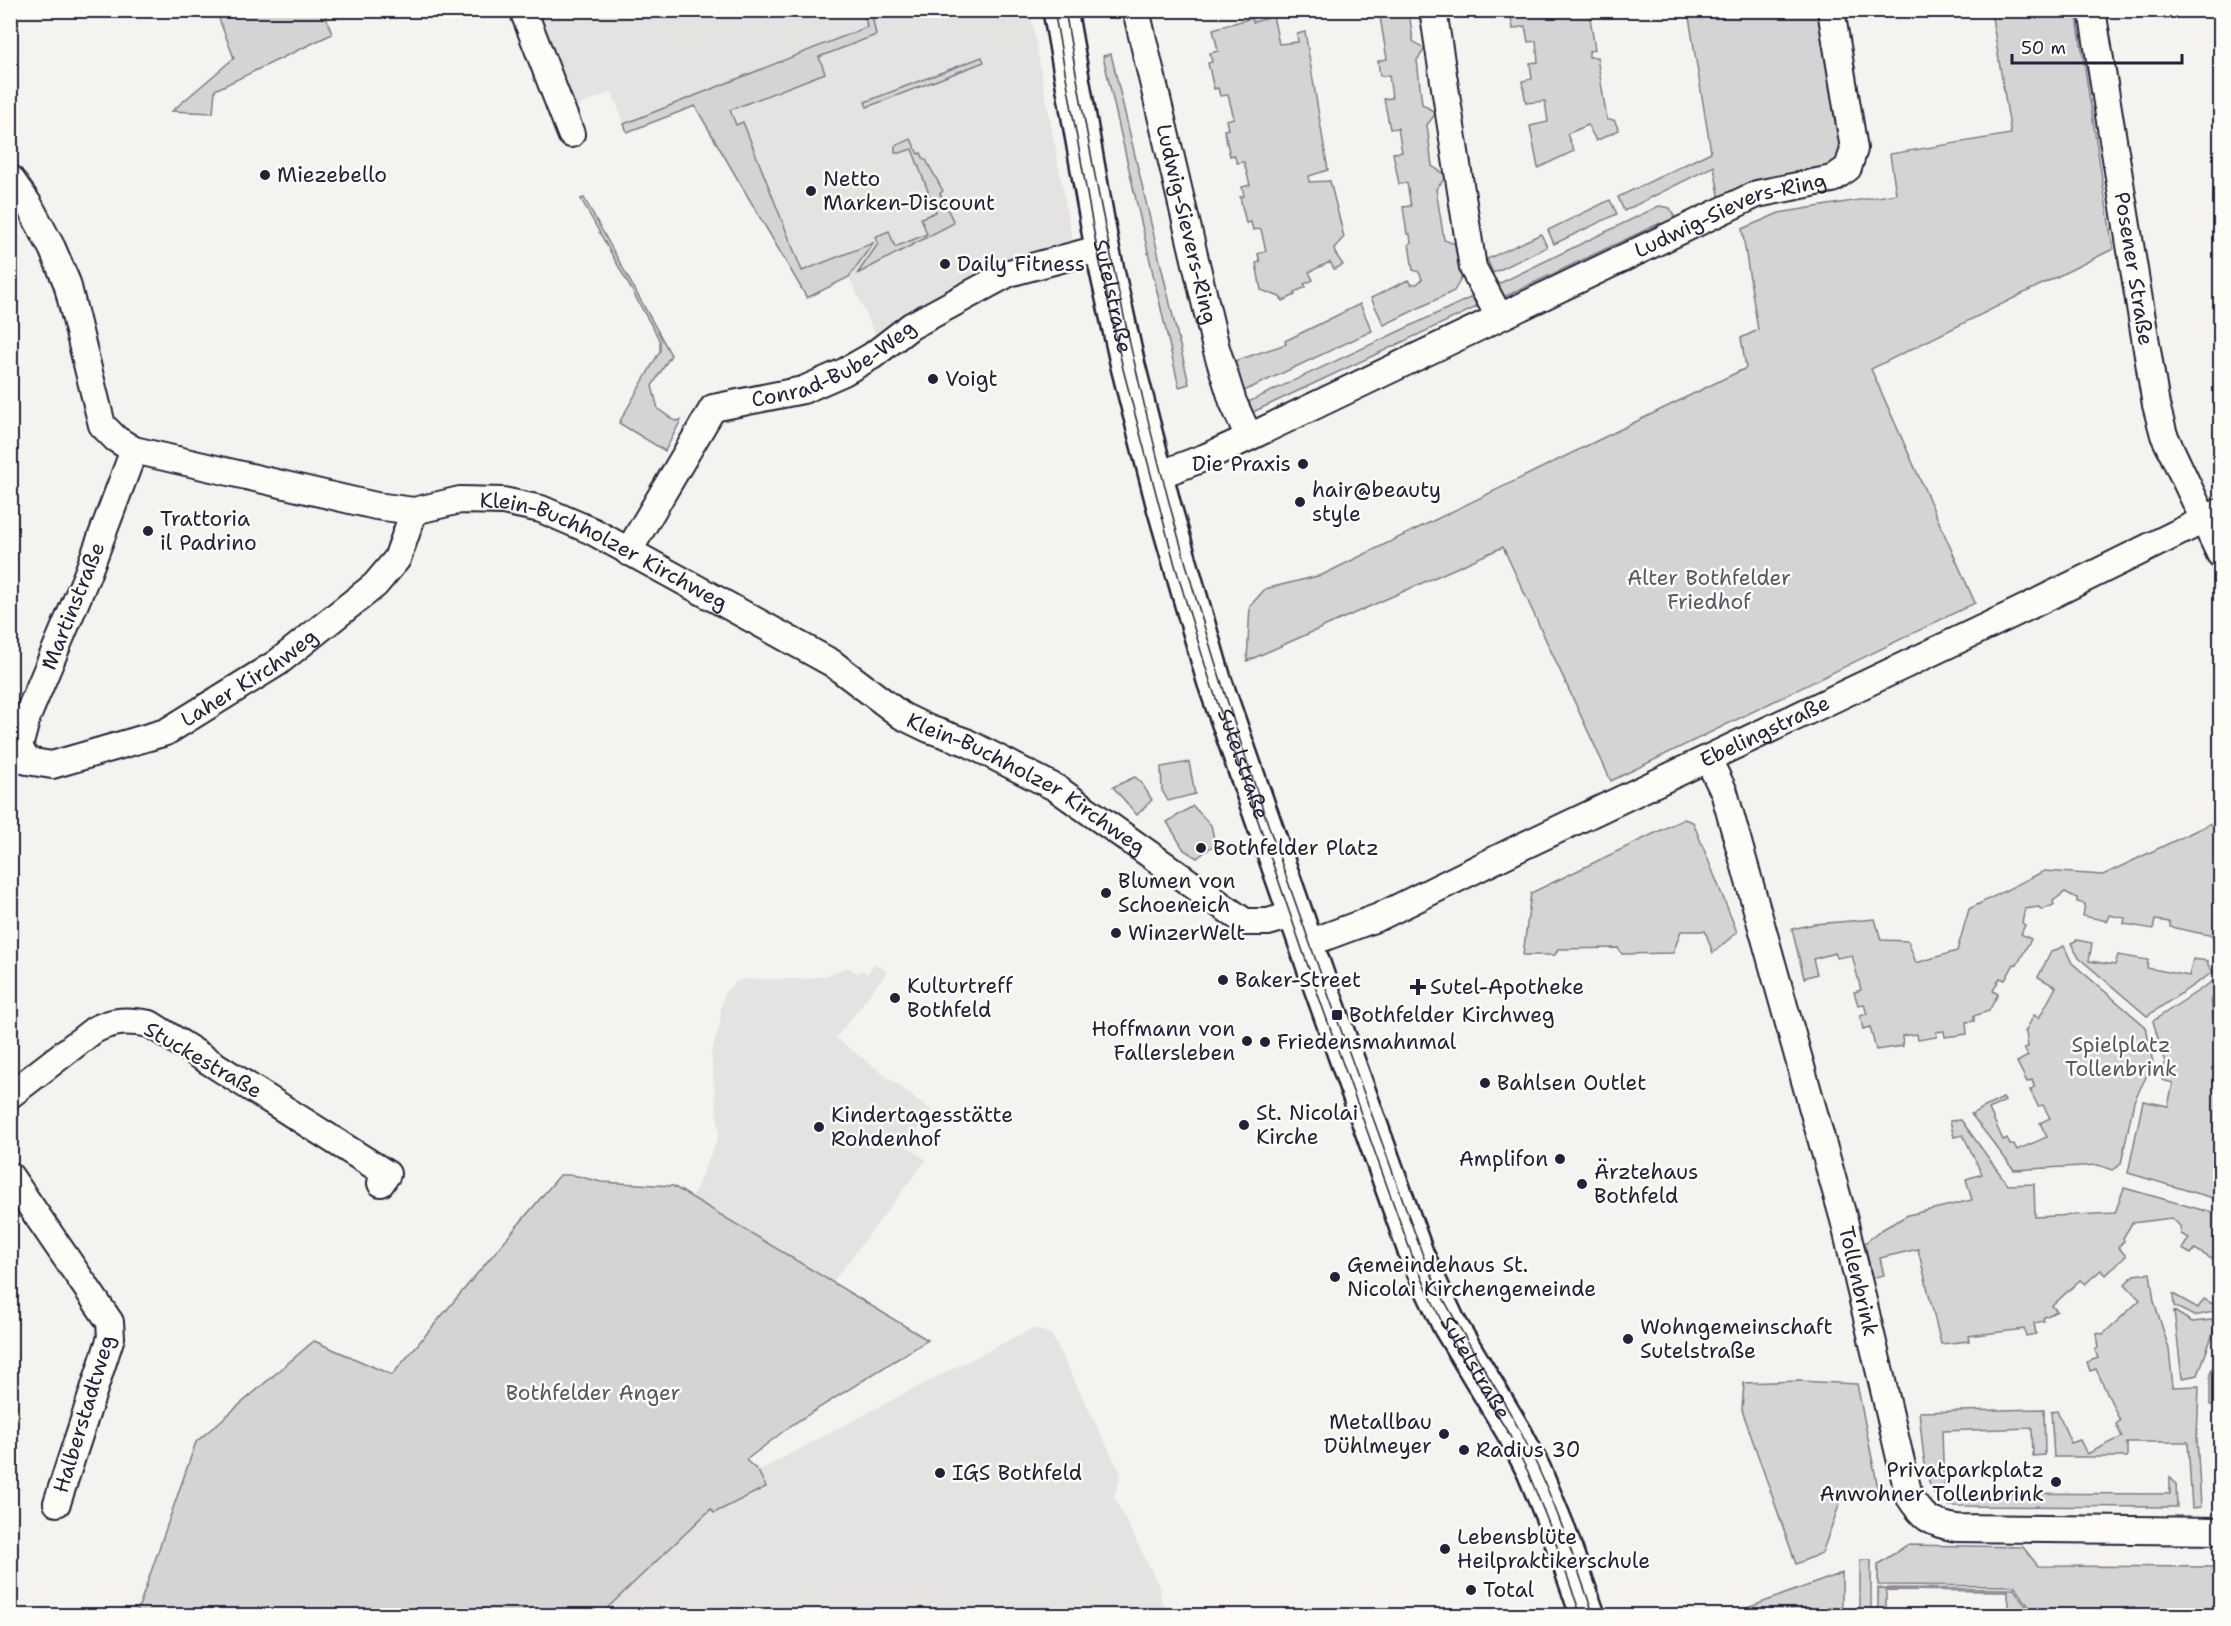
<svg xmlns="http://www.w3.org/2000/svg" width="2231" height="1626" font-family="'Shantell Sans',sans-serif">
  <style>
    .built { fill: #e4e3e2 }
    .green { fill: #d5d4d5; stroke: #7c7b88; stroke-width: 1.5 }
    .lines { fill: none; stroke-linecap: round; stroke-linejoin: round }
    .minor-casing { stroke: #22223b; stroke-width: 30 }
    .secondary-casing { stroke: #22223b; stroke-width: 38 }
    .minor { stroke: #fdfcf7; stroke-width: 26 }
    .secondary { stroke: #fdfcf7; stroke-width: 33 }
    .tram { stroke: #22223b; stroke-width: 1.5 }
    .poi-dot { fill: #22223b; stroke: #fdfcf7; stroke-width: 2 }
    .labels { text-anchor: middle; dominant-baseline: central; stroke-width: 5; stroke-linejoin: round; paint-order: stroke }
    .poi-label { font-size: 21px; fill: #22223b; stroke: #fdfcf7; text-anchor: start }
    .street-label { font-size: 21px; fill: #22223b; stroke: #fdfcf7 }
    .park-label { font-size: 21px; fill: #585769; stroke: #fdfcf7 }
  </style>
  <rect width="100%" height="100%" fill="#f4f3ef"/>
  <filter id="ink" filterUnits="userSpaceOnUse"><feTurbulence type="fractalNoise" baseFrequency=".0167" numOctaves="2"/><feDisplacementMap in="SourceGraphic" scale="12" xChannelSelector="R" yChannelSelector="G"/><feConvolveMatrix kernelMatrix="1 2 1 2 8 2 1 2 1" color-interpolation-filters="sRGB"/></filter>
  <g filter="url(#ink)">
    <g class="built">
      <path d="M 529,11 L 1030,11 L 1074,249 L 879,343 L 849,277 L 807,298 L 695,106 L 627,132 L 612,92 L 567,110 Z"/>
      <path d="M 875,963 L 887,972 L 836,1038 L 932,1111 L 906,1145 L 926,1160 L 832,1283 L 692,1198 L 719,1134 L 711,1054 L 720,1023 L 721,1006 L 725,992 L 736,982 L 745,979 L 805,979 L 829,975 L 848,967 L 858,974 L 862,970 L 867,974 Z"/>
      <path d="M 1033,1328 L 1051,1334 L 1121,1474 L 1114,1497 L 1161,1590 L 1160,1598 L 1169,1615 L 600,1616 L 711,1509 L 714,1513 L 766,1486 L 758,1471 L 915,1388 Z"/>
    </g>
    <g class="green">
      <path d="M 216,11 L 324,11 L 332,34 L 215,90 L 213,113 L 172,111 L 234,58 Z"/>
      <path d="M 864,11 L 871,11 L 876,35 L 819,57 L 825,73 L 730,110 L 736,125 L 743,122 L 802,271 L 873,243 L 849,277 L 807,298 L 695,106 L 627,132 L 624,124 L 867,27 Z"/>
      <path d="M 1267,11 L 1272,11 L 1279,44 L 1298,42 L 1297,34 L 1305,32 L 1328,170 L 1309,176 L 1309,182 L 1330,181 L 1344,237 L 1334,248 L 1335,253 L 1343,265 L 1334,269 L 1330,262 L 1309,272 L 1313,280 L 1304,284 L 1306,287 L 1295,292 L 1295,295 L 1283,301 L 1280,297 L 1261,290 L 1256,263 L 1260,262 L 1258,254 L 1266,251 L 1261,229 L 1253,230 L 1251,222 L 1246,223 L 1240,197 L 1244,196 L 1242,187 L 1250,185 L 1244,162 L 1237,163 L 1234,155 L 1230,156 L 1224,130 L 1228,129 L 1226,120 L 1234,118 L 1228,95 L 1220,96 L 1218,88 L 1214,89 L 1208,63 L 1212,62 L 1210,53 L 1218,51 L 1213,29 L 1252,18 L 1253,22 L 1268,18 Z"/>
      <path d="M 1379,11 L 1409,11 L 1413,41 L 1425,49 L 1417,60 L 1422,104 L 1436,113 L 1427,125 L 1432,166 L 1447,176 L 1436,189 L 1444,240 L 1461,246 L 1466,270 L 1454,291 L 1384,325 L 1371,298 L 1408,280 L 1411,284 L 1417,284 L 1422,279 L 1419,272 L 1413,270 L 1409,244 L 1411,243 L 1410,234 L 1407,234 L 1403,207 L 1411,206 L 1407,183 L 1399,184 L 1393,153 L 1402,152 L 1398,128 L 1390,129 L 1384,99 L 1392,98 L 1389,75 L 1380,76 L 1378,61 L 1387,59 Z"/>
      <path d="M 1510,11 L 1589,11 L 1595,50 L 1589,51 L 1589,57 L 1597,57 L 1607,120 L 1614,120 L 1619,130 L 1596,141 L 1588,125 L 1567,134 L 1574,151 L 1538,168 L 1530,126 L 1548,122 L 1545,101 L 1526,103 L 1522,81 L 1532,79 L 1530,63 L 1538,62 L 1536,41 L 1528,42 L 1525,26 L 1513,29 Z"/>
      <path d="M 1688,11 L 1823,11 L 1846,145 L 1840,161 L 1826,171 L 1720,201 L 1714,166 L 1624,211 L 1618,197 L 1711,152 Z"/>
      <path d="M 1991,11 L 2076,11 L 2113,249 L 1871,369 L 1975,603 L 1611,781 L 1503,547 L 1247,661 L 1250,606 L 1265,589 L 1322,575 L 1746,368 L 1741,338 L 1758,330 L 1742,229 L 1779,213 L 1896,194 L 1890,154 L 2011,134 Z"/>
      <path d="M 1111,54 L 1189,384 L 1179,387 L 1103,56 Z"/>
      <path d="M 982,57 L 984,62 L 867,107 L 865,102 Z"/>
      <path d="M 911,139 L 918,154 L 921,153 L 924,160 L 926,160 L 943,191 L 940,193 L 954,223 L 857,274 L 878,244 L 875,237 L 889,231 L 895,247 L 927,234 L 921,218 L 936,212 L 912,149 L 900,153 L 895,153 L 895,146 Z"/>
      <path d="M 584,198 L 671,355 L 652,386 L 658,409 L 675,421 L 681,420 L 665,451 L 619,423 L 660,351 L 660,341 L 581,199 Z"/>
      <path d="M 1610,200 L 1617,214 L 1554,244 L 1548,230 Z"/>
      <path d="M 1659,206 L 1670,208 L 1677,222 L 1667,227 L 1660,223 L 1504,297 L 1498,284 Z"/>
      <path d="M 1541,234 L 1547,247 L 1493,273 L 1487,259 Z"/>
      <path d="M 1472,297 L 1477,307 L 1253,412 L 1248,402 Z"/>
      <path d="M 1360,304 L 1372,331 L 1244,391 L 1232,362 L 1286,344 L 1285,341 Z"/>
      <path d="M 1189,762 L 1195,794 L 1168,801 L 1162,790 L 1161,767 Z"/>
      <path d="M 1135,777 L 1141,782 L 1152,800 L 1137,815 L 1113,787 Z"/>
      <path d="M 1193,806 L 1211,825 L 1215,844 L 1197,858 L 1184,850 L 1167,822 Z"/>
      <path d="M 1684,819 L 1693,822 L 1737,932 L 1713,953 L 1705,931 L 1681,931 L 1673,953 L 1622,954 L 1618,948 L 1558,949 L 1555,955 L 1523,955 L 1531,893 Z"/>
      <path d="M 2220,819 L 2220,909 L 2214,936 L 2170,927 L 2170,922 L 2155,920 L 2153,929 L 2124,924 L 2125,918 L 2109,915 L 2107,921 L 2083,916 L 2085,904 L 2077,902 L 2077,898 L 2065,892 L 2053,901 L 2054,905 L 2041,910 L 2039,907 L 2025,909 L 2022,923 L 2025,925 L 2021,934 L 2031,939 L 2017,965 L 2014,964 L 2005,980 L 2000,978 L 1993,991 L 1998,994 L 1989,1011 L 1974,1016 L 1974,1021 L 1966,1022 L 1967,1034 L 1945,1037 L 1944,1031 L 1936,1032 L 1937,1037 L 1918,1040 L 1917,1034 L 1902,1036 L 1903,1046 L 1876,1050 L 1870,1027 L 1863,1029 L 1860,1016 L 1867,1014 L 1864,1004 L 1858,1005 L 1854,992 L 1861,990 L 1852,955 L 1837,958 L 1835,953 L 1813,959 L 1817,974 L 1804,978 L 1792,929 L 1814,924 L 1875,919 L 1881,940 L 1908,941 L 1916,963 L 1957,951 L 1969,909 L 2044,871 L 2103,875 Z"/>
      <path d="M 2077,940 L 2092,943 L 2089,961 L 2115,965 L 2118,955 L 2148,960 L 2147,968 L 2189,976 L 2193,959 L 2208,961 L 2208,965 L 2213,972 L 2147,1016 L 2079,958 L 2071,943 Z"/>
      <path d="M 2064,946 L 2072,963 L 2146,1027 L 2153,1063 L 2134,1101 L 2121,1164 L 2112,1170 L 2098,1165 L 2014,1170 L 1971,1114 L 2003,1098 L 2005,1101 L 1989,1109 L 2003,1140 L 2007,1138 L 2010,1145 L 2014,1144 L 2017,1150 L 2047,1137 L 2040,1123 L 2050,1118 L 2043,1105 L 2038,1106 L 2030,1090 L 2035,1087 L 2032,1080 L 2027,1082 L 2017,1062 L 2028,1056 L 2024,1048 L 2028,1047 L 2026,1032 L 2025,1032 L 2034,1015 L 2039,1018 L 2056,987 L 2038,977 L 2051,952 Z"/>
      <path d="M 2219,977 L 2220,979 L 2220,998 L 2211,999 L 2216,1043 L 2220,1043 L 2220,1200 L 2128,1173 L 2143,1101 L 2168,1106 L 2173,1083 L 2162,1080 L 2160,1069 L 2165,1063 L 2153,1021 Z"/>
      <path d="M 1961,1120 L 2008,1185 L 2034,1184 L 2035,1217 L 2115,1213 L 2124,1188 L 2220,1215 L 2220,1264 L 2195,1249 L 2191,1254 L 2182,1249 L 2189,1238 L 2181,1234 L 2180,1226 L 2172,1218 L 2132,1223 L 2123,1238 L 2124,1241 L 2118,1247 L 2126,1256 L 2106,1275 L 2101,1270 L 2085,1284 L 2080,1280 L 2052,1306 L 2057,1311 L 2043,1318 L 2044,1321 L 2034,1323 L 2036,1334 L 2026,1336 L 2024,1329 L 1968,1336 L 1969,1341 L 1941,1344 L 1918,1249 L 1880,1258 L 1884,1275 L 1872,1278 L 1865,1243 L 1883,1229 L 1908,1215 L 1972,1200 L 1966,1179 L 1982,1174 L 1963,1135 L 1954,1137 L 1950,1121 Z"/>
      <path d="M 560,1175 L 573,1175 L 601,1182 L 673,1186 L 928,1340 L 793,1424 L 746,1460 L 758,1471 L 766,1487 L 714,1513 L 711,1509 L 600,1615 L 136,1615 L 196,1442 L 314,1341 L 392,1375 Z"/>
      <path d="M 2150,1273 L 2154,1301 L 2169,1349 L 2173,1387 L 2199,1386 L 2197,1438 L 2201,1507 L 2192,1508 L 2188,1442 L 2127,1442 L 2127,1457 L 2054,1457 L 2051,1412 L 2057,1411 L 2071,1443 L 2080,1440 L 2087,1454 L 2122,1437 L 2116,1424 L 2120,1421 L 2096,1369 L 2090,1371 L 2087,1362 L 2098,1358 L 2095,1350 L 2098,1348 L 2096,1333 L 2103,1334 L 2140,1300 L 2125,1284 L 2134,1275 Z"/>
      <path d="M 2173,1294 L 2198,1308 L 2204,1299 L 2216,1306 L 2220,1299 L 2220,1314 L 2213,1312 L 2194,1316 L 2174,1306 Z"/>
      <path d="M 2174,1311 L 2192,1322 L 2212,1320 L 2217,1322 L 2198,1375 L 2182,1378 Z"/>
      <path d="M 2220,1351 L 2220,1405 L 2210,1405 L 2210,1374 Z"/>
      <path d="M 1799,1381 L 1857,1384 L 1879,1493 L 1841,1500 L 1822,1553 L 1796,1564 L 1742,1410 L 1744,1383 Z"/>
      <path d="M 2044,1409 L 2045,1455 L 2033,1456 L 2032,1428 L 1942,1431 L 1944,1493 L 2170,1494 L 2170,1477 L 2176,1484 L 2177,1507 L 1950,1506 C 1946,1503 1941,1501 1938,1498 C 1923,1484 1922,1433 1919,1412 Z"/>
      <path d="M 2214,1465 L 2220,1465 L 2220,1510 L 2217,1510 Z"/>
      <path d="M 1907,1545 L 2023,1547 L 2038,1566 L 2220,1567 L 2220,1615 L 2190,1615 L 2190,1613 L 2033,1613 L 2015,1586 L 1878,1585 L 1878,1564 Z"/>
      <rect x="1860" y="1560" width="11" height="55"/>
      <path d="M 1842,1573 L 1842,1615 L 1728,1615 Z"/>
      <path d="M 1878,1588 L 2014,1589 L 2028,1609 L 2028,1615 L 2008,1615 L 2008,1591 L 1886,1590 L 1886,1615 L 1878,1615 Z"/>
    </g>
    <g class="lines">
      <g class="minor-casing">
        <g id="minor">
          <path d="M 523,10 L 571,134"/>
          <path id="s1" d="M 1136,10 L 1216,348 L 1233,402 L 1249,437"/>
          <path d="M 1433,10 L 1473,268 L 1499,316"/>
          <path id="s2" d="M 2092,10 L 2156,405 L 2164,435 L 2220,554"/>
          <path id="s3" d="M 10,178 L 29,205 L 52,248 L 67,283 L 102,425 L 116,439 L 134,450 L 376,506 L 414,511 L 460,500 L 503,501 L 541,509 L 592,531 L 832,663 L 902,716 L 929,729 L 966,742 L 1056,788 L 1245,922 L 1268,922 L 1296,914"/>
          <path id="s4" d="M 134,450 L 87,575 L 27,717 L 19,747 L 27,761 L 52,765 L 166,732 L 277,663 L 375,585 L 397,559 L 414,511"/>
          <path id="s5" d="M 1156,476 L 1206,457 L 1241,441 L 1757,194 L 1832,179 L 1848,168 L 1854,149 L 1831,10"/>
          <path id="s6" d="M 628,552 L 713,408 L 803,390 L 844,372 L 872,356 L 911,326 L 1009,273 L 1102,248"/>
          <path id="s7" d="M 1708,759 L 1724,792 L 1844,1220 L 1909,1496 C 1923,1518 1930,1523 1956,1528 L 2220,1531"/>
          <path id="s8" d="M 1306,944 L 1379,917 L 1523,846 L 2017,612 L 2220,512"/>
          <path d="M 10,1095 L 94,1030 C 114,1020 128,1020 150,1024 L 387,1174 L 381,1183"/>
          <path d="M 10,1176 L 110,1322 L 111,1337 L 57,1503"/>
        </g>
      </g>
      <g class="secondary-casing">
        <g id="secondary">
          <path id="s9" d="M 1060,10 L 1102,248 L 1128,366 L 1164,507 L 1214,680 L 1321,987 L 1417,1256 L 1449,1324 L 1515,1434 L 1534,1471 L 1557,1527 L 1588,1616"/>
        </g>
      </g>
      <use href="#minor" class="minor"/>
      <use href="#secondary" class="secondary"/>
      <g class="tram">
        <path d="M 1054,10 L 1097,249 L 1123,369 L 1175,565 L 1210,681 L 1312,978 L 1413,1258 L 1444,1327 L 1510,1436 L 1528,1472 L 1551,1529 L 1581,1616"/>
        <path d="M 1065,10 C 1097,197 1134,382 1186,564 C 1252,797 1340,1025 1422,1253 C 1448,1317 1489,1372 1521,1433 C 1552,1491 1572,1554 1594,1616"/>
      </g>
    </g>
  </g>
  <g class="poi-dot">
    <circle cx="265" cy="175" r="6"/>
    <circle cx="811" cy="191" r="6"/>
    <circle cx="945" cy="264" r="6"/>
    <circle cx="933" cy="379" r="6"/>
    <circle cx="1303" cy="464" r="6"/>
    <circle cx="1300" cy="502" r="6"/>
    <circle cx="148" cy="531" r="6"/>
    <circle cx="1201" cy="848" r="6"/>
    <circle cx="1106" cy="893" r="6"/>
    <circle cx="1116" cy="933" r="6"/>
    <circle cx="1223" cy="980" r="6"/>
    <path d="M1415 978h6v6h6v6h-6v6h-6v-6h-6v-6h6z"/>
    <circle cx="895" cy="998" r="6"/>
    <rect x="1331" y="1009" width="12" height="12" rx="3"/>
    <circle cx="1247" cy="1041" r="6"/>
    <circle cx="1265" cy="1042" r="6"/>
    <circle cx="1485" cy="1083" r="6"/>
    <circle cx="1244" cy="1125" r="6"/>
    <circle cx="819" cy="1127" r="6"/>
    <circle cx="1560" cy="1159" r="6"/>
    <circle cx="1582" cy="1184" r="6"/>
    <circle cx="1335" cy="1277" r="6"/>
    <circle cx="1628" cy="1339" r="6"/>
    <circle cx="1444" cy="1434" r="6"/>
    <circle cx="1464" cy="1450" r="6"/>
    <circle cx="940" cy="1473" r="6"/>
    <circle cx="2056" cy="1482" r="6"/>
    <circle cx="1445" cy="1549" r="6"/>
    <circle cx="1471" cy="1590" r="6"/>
  </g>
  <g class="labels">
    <g class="poi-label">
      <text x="277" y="175">Miezebello</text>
      <text x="823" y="179">Netto<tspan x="823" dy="24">Marken-Discount</tspan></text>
      <text x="957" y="264">Daily Fitness</text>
      <text x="945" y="379">Voigt</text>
      <text x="1291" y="464" text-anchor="end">Die Praxis</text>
      <text x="1312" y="490">hair@beauty<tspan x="1312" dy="24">style</tspan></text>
      <text x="160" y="519">Trattoria<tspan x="160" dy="24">il Padrino</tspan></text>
      <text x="1213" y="848">Bothfelder Platz</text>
      <text x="1118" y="881">Blumen von<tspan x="1118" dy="24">Schoeneich</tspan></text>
      <text x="1128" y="933">WinzerWelt</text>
      <text x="1235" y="980">Baker-Street</text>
      <text x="907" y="986">Kulturtreff<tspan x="907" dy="24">Bothfeld</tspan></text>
      <text x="1430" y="987">Sutel-Apotheke</text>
      <text x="1349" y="1015">Bothfelder Kirchweg</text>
      <text x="1235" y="1029" text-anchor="end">Hoffmann von<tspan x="1235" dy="24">Fallersleben</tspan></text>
      <text x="1277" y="1042">Friedensmahnmal</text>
      <text x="1497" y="1083">Bahlsen Outlet</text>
      <text x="1256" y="1113">St. Nicolai<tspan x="1256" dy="24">Kirche</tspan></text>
      <text x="831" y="1115">Kindertagesstätte<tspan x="831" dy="24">Rohdenhof</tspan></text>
      <text x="1548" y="1159" text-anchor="end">Amplifon</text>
      <text x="1594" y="1172">Ärztehaus<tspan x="1594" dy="24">Bothfeld</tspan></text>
      <text x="1347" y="1265">Gemeindehaus St.<tspan x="1347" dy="24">Nicolai Kirchengemeinde</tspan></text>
      <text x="1640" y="1327">Wohngemeinschaft<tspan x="1640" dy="24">Sutelstraße</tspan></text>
      <text x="1432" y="1422" text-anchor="end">Metallbau<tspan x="1432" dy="24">Dühlmeyer</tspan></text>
      <text x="1476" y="1450">Radius 30</text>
      <text x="2044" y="1470" text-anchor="end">Privatparkplatz<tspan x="2044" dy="24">Anwohner Tollenbrink</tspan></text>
      <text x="952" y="1473">IGS Bothfeld</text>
      <text x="1457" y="1537">Lebensblüte<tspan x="1457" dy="24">Heilpraktikerschule</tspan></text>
      <text x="1483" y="1590">Total</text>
    </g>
    <g class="street-label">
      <text stroke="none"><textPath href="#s5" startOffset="632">Ludwig-Sievers-Ring</textPath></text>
      <text stroke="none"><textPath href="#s1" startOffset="220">Ludwig-Sievers-Ring</textPath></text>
      <text stroke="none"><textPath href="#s2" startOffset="262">Posener Straße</textPath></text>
      <text stroke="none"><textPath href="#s9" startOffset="291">Sutelstraße</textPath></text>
      <text stroke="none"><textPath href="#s6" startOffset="297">Conrad-Bube-Weg</textPath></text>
      <text stroke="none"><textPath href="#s3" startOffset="796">Klein-Buchholzer Kirchweg</textPath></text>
      <text transform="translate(73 606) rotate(-68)">Martinstraße</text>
      <text stroke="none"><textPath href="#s4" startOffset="578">Laher Kirchweg</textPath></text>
      <text stroke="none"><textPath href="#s8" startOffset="506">Ebelingstraße</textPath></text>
      <text stroke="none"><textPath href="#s9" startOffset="777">Sutelstraße</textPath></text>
      <text stroke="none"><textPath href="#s3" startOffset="1282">Klein-Buchholzer Kirchweg</textPath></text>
      <text transform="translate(203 1060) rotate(30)">Stuckestraße</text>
      <text stroke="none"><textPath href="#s7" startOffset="544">Tollenbrink</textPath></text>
      <text stroke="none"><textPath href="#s9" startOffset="1425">Sutelstraße</textPath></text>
      <text transform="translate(84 1414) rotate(-73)">Halberstadtweg</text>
    </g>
    <g class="park-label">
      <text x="1709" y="578">Alter Bothfelder<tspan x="1709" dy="24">Friedhof</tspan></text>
      <text x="2121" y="1045">Spielplatz<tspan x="2121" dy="24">Tollenbrink</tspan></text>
      <text x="593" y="1393">Bothfelder Anger</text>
    </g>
  </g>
  <rect width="2231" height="1626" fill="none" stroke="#fdfcf7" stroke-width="36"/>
  <rect x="18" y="18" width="2195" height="1590" fill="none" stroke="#22223b" stroke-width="2" filter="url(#ink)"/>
  <path d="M2012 54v9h170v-9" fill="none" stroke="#22223b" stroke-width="3"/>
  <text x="2021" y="54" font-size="18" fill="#22223b" stroke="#fdfcf7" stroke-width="4.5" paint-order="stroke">50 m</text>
</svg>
